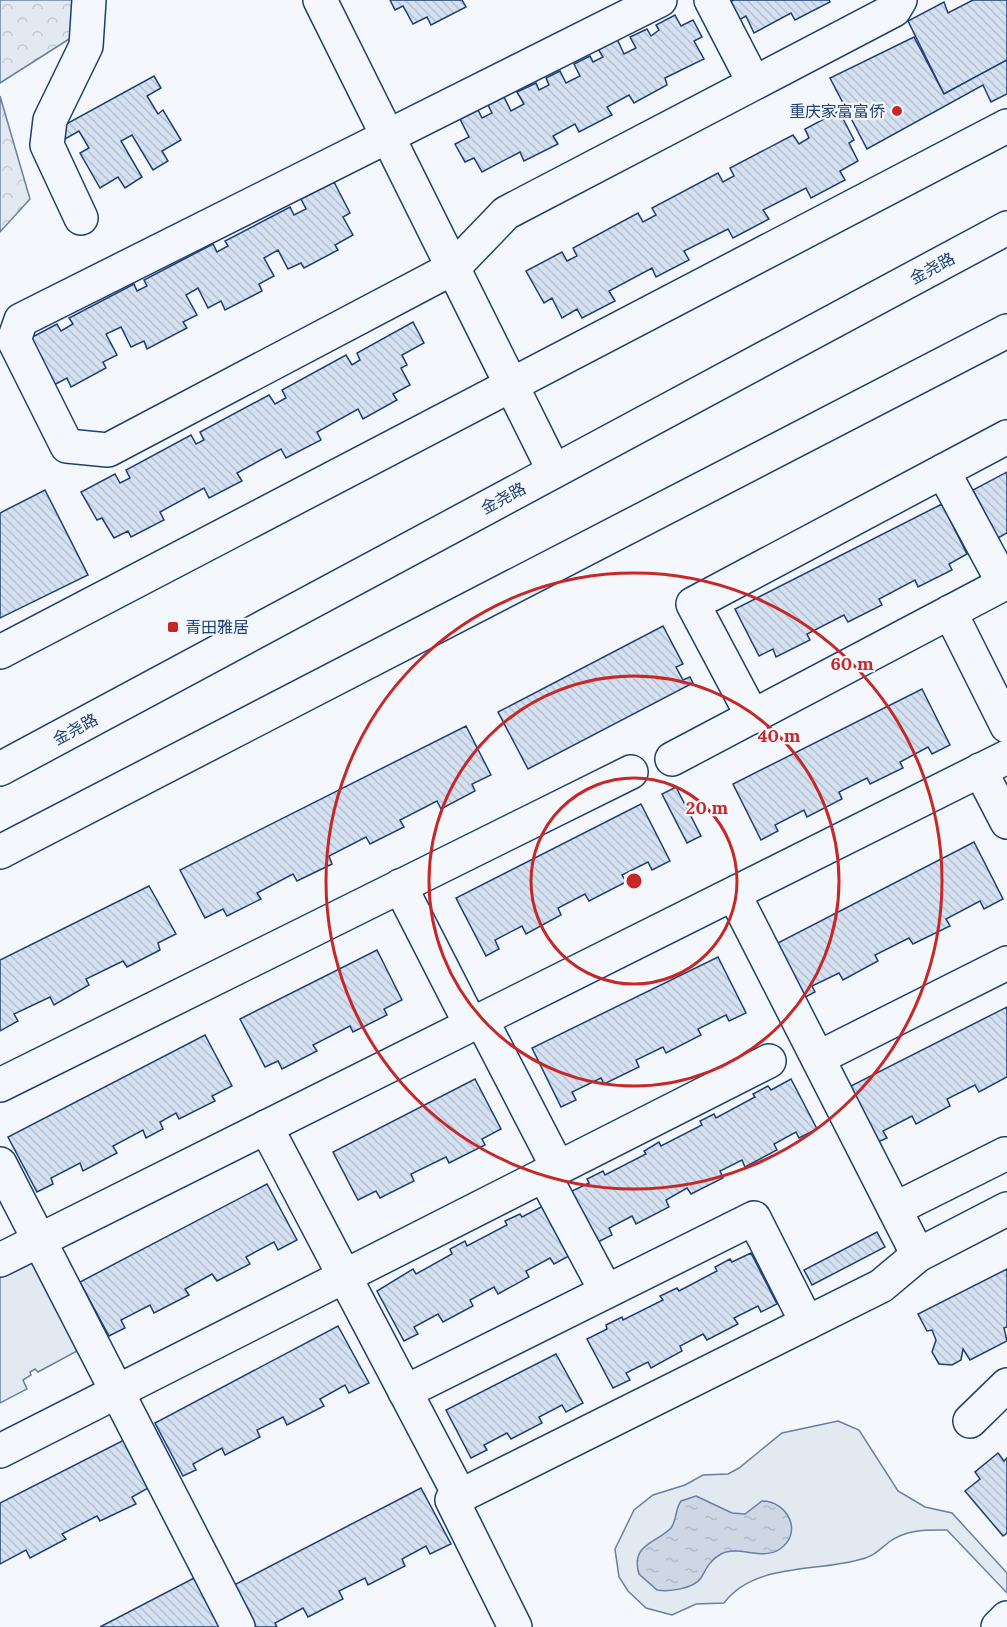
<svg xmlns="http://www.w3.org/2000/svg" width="1007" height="1627" font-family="Lora,'Noto Sans SC',serif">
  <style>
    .forest { fill: url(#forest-crowns); stroke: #687fa3; stroke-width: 1.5 }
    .park { fill: #e3e9f0; stroke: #687fa3; stroke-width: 1.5 }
    .water { fill: url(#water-ripples); stroke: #687fa3; stroke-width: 1.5 }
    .building { fill: url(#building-back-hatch); stroke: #1d3f73; stroke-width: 1.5 }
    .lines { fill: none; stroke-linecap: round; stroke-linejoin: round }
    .minor-casing { stroke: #1d3f73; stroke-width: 36 }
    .major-casing { stroke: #1d3f73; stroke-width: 36 }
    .minor { stroke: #f4f7fb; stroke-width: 33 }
    .major { stroke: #f4f7fb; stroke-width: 33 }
    .ring { fill: none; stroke: #c62828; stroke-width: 3 }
    .poi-dot { fill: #c62828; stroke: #f4f7fb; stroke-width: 2 }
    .labels { text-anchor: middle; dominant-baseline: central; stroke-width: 4.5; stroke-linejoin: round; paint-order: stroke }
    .poi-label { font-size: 16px; fill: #1d3f73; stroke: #f4f7fb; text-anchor: end }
    .street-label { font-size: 16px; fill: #1d3f73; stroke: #f4f7fb }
    .centre { fill: #c62828; stroke: #f4f7fb; stroke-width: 3 }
    .ring-label { font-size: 18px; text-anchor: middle; font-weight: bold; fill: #c62828; stroke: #f4f7fb; stroke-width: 4.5; stroke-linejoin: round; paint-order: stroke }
  </style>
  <defs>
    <pattern id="forest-crowns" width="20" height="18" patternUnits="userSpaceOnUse" patternTransform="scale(1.5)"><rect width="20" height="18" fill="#e3e9f0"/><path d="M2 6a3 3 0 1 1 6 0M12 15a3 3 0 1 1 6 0" fill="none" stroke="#c2c9d1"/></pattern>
    <pattern id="water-ripples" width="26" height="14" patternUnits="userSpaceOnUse" patternTransform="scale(1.5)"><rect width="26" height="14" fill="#cfd7e4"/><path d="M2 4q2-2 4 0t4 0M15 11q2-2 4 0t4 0" fill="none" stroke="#b1bac7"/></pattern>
    <pattern id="building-back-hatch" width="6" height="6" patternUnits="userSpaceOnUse" patternTransform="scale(1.5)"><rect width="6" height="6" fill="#d5e0f0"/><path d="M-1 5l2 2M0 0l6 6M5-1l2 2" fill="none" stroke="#b6c1d1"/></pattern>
  </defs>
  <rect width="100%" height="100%" fill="#f4f7fb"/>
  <g class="forest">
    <path d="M 0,0 L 76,0 L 74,36 L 0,83 Z"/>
    <path d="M 0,96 L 30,199 L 0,232 Z"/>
  </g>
  <g class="park">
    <path d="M 33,1260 L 79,1350 L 38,1372 L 35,1369 L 30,1372 L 31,1375 L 23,1380 L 27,1389 L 0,1403 L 0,1271 Z"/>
    <path d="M 838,1421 L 859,1430 L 898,1491 L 925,1507 L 952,1513 L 1007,1573 L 1007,1593 L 947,1530 C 926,1530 907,1529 889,1542 C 878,1551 873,1557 858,1560 C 815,1572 754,1563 724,1603 L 696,1604 L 672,1615 L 646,1608 L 628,1591 L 619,1577 L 615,1549 L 634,1510 L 653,1495 L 685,1485 L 703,1475 L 728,1474 L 739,1468 L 782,1433 Z"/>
  </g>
  <path class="water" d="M 696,1496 L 732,1513 L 745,1514 L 762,1501 C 787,1501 804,1532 780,1549 C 763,1561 739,1545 721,1554 C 710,1560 706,1569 701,1578 C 693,1589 669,1592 657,1590 L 639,1574 C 630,1544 657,1543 671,1528 C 677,1520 675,1509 681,1501 Z"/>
  <g class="building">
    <path d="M 390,0 L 462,0 L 466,7 L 431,25 L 427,17 L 413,24 L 403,6 L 395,10 Z"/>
    <path d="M 734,0 L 829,0 L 830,2 L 795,20 L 791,13 L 754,33 L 746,16 L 739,20 L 729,2 Z"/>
    <path d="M 973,0 L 1007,0 L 1007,60 L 944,94 L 908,21 L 944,2 L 948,13 Z"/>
    <path d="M 675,15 L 681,26 L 693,20 L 702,37 L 694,41 L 704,59 L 665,78 L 667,85 L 634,103 L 629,95 L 607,107 L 612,115 L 579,132 L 575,124 L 553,136 L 558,144 L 524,161 L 520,152 L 482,172 L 474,158 L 465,162 L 455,144 L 469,137 L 460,119 L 478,110 L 482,118 L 492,113 L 488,105 L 504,97 L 511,111 L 524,104 L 517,92 L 536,83 L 539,90 L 549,85 L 546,78 L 560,71 L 566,83 L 580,76 L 574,64 L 590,56 L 593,62 L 603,57 L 598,49 L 617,39 L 624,54 L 636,48 L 630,37 L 647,29 L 651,36 L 659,30 L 656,25 Z"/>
    <path d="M 914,37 L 944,94 L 1007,60 L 1007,94 L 991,102 L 983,85 L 867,149 L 830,78 Z"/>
    <path d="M 154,76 L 161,88 L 147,96 L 158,114 L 163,110 L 181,140 L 162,151 L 168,161 L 153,170 L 132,135 L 121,141 L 142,177 L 125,188 L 118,177 L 100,188 L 80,153 L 89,148 L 79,131 L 65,139 L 59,128 Z"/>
    <path d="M 839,111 L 854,140 L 849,143 L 858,161 L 840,171 L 845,180 L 811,198 L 806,188 L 763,210 L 769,219 L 733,238 L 728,229 L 684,251 L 689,260 L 656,277 L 652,268 L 609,291 L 615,301 L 582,318 L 577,309 L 562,318 L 552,298 L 544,303 L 526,271 L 562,252 L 567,261 L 577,256 L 573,248 L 638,213 L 643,222 L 656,215 L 652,208 L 718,173 L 723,182 L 734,176 L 730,168 L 793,135 L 799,144 L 809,138 L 805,129 Z"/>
    <path d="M 334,182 L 350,213 L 343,217 L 353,235 L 335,245 L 338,250 L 304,268 L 301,263 L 288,269 L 278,250 L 264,258 L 274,276 L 259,284 L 262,291 L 225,310 L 221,301 L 208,308 L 198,288 L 186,295 L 197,315 L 183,322 L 187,328 L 147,349 L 144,341 L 131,347 L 121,327 L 106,334 L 117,355 L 103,362 L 106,368 L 71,387 L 67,378 L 52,386 L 23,342 L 57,324 L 61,331 L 73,324 L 69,318 L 134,284 L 137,291 L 147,286 L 144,280 L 213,244 L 217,252 L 228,246 L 225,241 L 290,207 L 294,215 L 306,209 L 301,199 Z"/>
    <path d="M 413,322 L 424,343 L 402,355 L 407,365 L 401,368 L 410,385 L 393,394 L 397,400 L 363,419 L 358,409 L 317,432 L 321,440 L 286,458 L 281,449 L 237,473 L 242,481 L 209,498 L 204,488 L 160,512 L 164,520 L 131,537 L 128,531 L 114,538 L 102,518 L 97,520 L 81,492 L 115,474 L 120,483 L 130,478 L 126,470 L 191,435 L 196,444 L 204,440 L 200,432 L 269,395 L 275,404 L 286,398 L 282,390 L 346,355 L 352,365 L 360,360 L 357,353 Z"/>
    <path d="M 1007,472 L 1007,533 L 998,538 L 973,490 Z"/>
    <path d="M 45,490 L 88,575 L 0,618 L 0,513 Z"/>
    <path d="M 942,504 L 967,554 L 949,564 L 952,570 L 918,587 L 915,580 L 879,599 L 882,605 L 848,622 L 844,615 L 807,634 L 810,640 L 776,657 L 773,649 L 759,656 L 735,609 Z"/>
    <path d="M 663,626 L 683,664 L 676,667 L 683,680 L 690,677 L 693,683 L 528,769 L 498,712 Z"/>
    <path d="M 922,689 L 950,745 L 932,754 L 928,747 L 900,762 L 903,768 L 870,784 L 867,778 L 839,792 L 842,799 L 807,817 L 804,810 L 775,825 L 778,831 L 761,840 L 733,784 Z"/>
    <path d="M 466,726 L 491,775 L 472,784 L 475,791 L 441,809 L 437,801 L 400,820 L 404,827 L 370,844 L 366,837 L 329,856 L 332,864 L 297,881 L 293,874 L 257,893 L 261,899 L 227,916 L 223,909 L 205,918 L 180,870 Z"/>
    <path d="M 676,787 L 701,836 L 687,843 L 662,794 Z"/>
    <path d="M 641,804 L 670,861 L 652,870 L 648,862 L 622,875 L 626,882 L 589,901 L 585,894 L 558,908 L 561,915 L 526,934 L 522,926 L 495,940 L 499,949 L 486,956 L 456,898 Z"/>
    <path d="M 974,842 L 1003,899 L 984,909 L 980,901 L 946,919 L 950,926 L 913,944 L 909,938 L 875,955 L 878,961 L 843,980 L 839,973 L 812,986 L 815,992 L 798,1001 L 770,947 Z"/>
    <path d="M 149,886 L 176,934 L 158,943 L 160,950 L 127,967 L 123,961 L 86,979 L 89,985 L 54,1005 L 50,997 L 14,1014 L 18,1021 L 0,1031 L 0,960 Z"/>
    <path d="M 377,950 L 402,1000 L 384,1009 L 387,1015 L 353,1032 L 350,1026 L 313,1045 L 317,1051 L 282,1069 L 278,1061 L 265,1067 L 240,1019 Z"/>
    <path d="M 718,957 L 746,1013 L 729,1021 L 726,1015 L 698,1029 L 701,1035 L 666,1053 L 663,1047 L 636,1060 L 639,1067 L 604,1084 L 601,1078 L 572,1092 L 576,1100 L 561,1107 L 532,1048 Z"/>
    <path d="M 1007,1007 L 1007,1077 L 979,1092 L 975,1085 L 947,1099 L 950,1106 L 916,1124 L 912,1116 L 883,1131 L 887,1138 L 869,1146 L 841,1091 Z"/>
    <path d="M 205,1035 L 232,1086 L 212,1096 L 215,1101 L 179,1119 L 176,1113 L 160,1122 L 163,1129 L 146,1138 L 143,1130 L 113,1146 L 117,1153 L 83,1171 L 80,1163 L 51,1178 L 53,1184 L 37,1192 L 8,1137 Z"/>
    <path d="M 475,1079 L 501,1129 L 482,1139 L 485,1145 L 449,1163 L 446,1157 L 411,1174 L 414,1181 L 380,1198 L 376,1191 L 358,1200 L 333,1152 Z"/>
    <path d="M 791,1079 L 817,1129 L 799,1138 L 796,1132 L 774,1144 L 777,1150 L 745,1167 L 742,1160 L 720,1171 L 723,1178 L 691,1194 L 687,1188 L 666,1200 L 669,1207 L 636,1224 L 632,1216 L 609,1228 L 612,1235 L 596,1243 L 570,1192 L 589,1183 L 587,1179 L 603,1171 L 605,1175 L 646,1154 L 644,1151 L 659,1142 L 661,1146 L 702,1125 L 700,1121 L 714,1114 L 716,1118 L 755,1097 L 753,1094 L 768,1086 L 771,1090 Z"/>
    <path d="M 267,1184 L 297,1240 L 278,1250 L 274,1242 L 246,1257 L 250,1264 L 217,1281 L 212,1274 L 185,1289 L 189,1295 L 154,1313 L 150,1305 L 121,1320 L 125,1328 L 109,1336 L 80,1282 Z"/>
    <path d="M 543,1206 L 569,1256 L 554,1264 L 550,1258 L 526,1271 L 529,1277 L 498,1294 L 494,1287 L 470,1300 L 473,1306 L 443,1322 L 438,1314 L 414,1327 L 418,1334 L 404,1341 L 377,1291 L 413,1269 L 416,1274 L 452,1254 L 450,1249 L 465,1241 L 467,1246 L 507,1225 L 505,1221 L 520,1214 L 522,1217 Z"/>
    <path d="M 877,1232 L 885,1247 L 812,1285 L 804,1270 Z"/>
    <path d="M 751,1253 L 777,1304 L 761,1312 L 758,1306 L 734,1318 L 738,1324 L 707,1340 L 703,1334 L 680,1346 L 682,1351 L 651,1368 L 648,1362 L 626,1373 L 630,1380 L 613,1388 L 587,1339 L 607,1329 L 606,1325 L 622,1317 L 623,1320 L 663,1300 L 660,1296 L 677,1288 L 679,1291 L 717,1271 L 715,1267 L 730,1259 L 732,1262 Z"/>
    <path d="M 1007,1269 L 1007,1327 L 1004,1328 L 1007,1341 L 970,1360 L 963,1349 L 961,1360 L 952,1365 L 939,1364 L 932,1352 L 936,1340 L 932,1330 L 927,1331 L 918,1314 Z"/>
    <path d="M 338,1326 L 369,1383 L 349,1393 L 345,1385 L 320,1399 L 324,1406 L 287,1425 L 283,1417 L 257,1430 L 260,1437 L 225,1455 L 222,1448 L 193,1464 L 196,1470 L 183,1476 L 155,1423 Z"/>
    <path d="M 556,1354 L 583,1403 L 566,1412 L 562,1405 L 539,1417 L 542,1423 L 511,1439 L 507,1433 L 484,1445 L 487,1450 L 471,1458 L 446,1410 Z"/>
    <path d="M 126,1439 L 150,1487 L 132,1497 L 136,1504 L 100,1521 L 97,1516 L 62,1534 L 66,1539 L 30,1558 L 26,1550 L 0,1564 L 0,1503 Z"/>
    <path d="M 998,1453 L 1004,1461 L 1007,1458 L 1007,1533 L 1003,1536 L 965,1491 L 980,1479 L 975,1472 Z"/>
    <path d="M 421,1488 L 451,1544 L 430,1554 L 426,1546 L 402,1559 L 405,1566 L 368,1585 L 365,1578 L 339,1591 L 343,1599 L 308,1617 L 303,1608 L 275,1623 L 277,1627 L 256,1627 L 234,1585 Z"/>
    <path d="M 196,1577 L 222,1627 L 100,1627 Z"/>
  </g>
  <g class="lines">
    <g class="minor-casing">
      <g id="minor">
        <path d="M 320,0 L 554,471"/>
        <path d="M 660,0 L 21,320 L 14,340 L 67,446 L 108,450 L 453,268 L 506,213 L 894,10 L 900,0"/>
        <path d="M 711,0 L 754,83"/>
        <path d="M 81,218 L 47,145 L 50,120 L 86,46 L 89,0"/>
        <path d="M 943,471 L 1004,584"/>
        <path d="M 950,612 L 1007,726"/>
        <path d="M 0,652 L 1007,126"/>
        <path d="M 753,717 L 693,604 L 1007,437"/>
        <path d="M 672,759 L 1007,582"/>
        <path d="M 980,770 L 1007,822"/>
        <path d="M 400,886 L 471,1025"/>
        <path d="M 734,894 L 918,1255"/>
        <path d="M 481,1019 L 558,1168"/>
        <path d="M 818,1058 L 1007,963"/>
        <path d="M 0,1085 L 631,772"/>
        <path d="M 266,1127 L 460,1496"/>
        <path d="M 0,1164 L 238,1627"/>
        <path d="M 544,1175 L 606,1291"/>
        <path d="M 895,1209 L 1005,1154"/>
        <path d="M 0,1260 L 1007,757"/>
        <path d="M 405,1392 L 754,1218 L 807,1323"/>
        <path d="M 970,1421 L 1007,1385"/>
        <path d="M 0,1451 L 769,1061"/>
        <path d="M 515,1627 L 452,1500 L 881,1286 L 918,1255 L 1007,1209"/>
        <path d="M 998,1627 L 1007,1618"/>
      </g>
    </g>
    <g class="major-casing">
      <g id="major">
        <path d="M 0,769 L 1007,228"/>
        <path d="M 0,852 L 1007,331"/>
      </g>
    </g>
    <use href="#minor" class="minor"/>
    <use href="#major" class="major"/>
  </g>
  <g class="ring">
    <circle cx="634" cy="881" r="103"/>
    <circle cx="634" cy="881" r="205"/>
    <circle cx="634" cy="881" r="308"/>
  </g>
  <g class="poi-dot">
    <circle cx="897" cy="111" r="6"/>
    <rect x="167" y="621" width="12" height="12" rx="3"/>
  </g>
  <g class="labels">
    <g class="poi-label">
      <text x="885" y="111">重庆家富富侨</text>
      <text x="185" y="627" text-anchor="start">青田雅居</text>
    </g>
    <g class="street-label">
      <text transform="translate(932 268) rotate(-28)">金尧路</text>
      <text transform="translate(503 498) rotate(-28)">金尧路</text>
      <text transform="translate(75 729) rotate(-28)">金尧路</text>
    </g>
  </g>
  <circle cx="634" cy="881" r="9" class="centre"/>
  <g class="ring-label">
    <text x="852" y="670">60 m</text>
    <text x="779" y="742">40 m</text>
    <text x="707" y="814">20 m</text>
  </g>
</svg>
